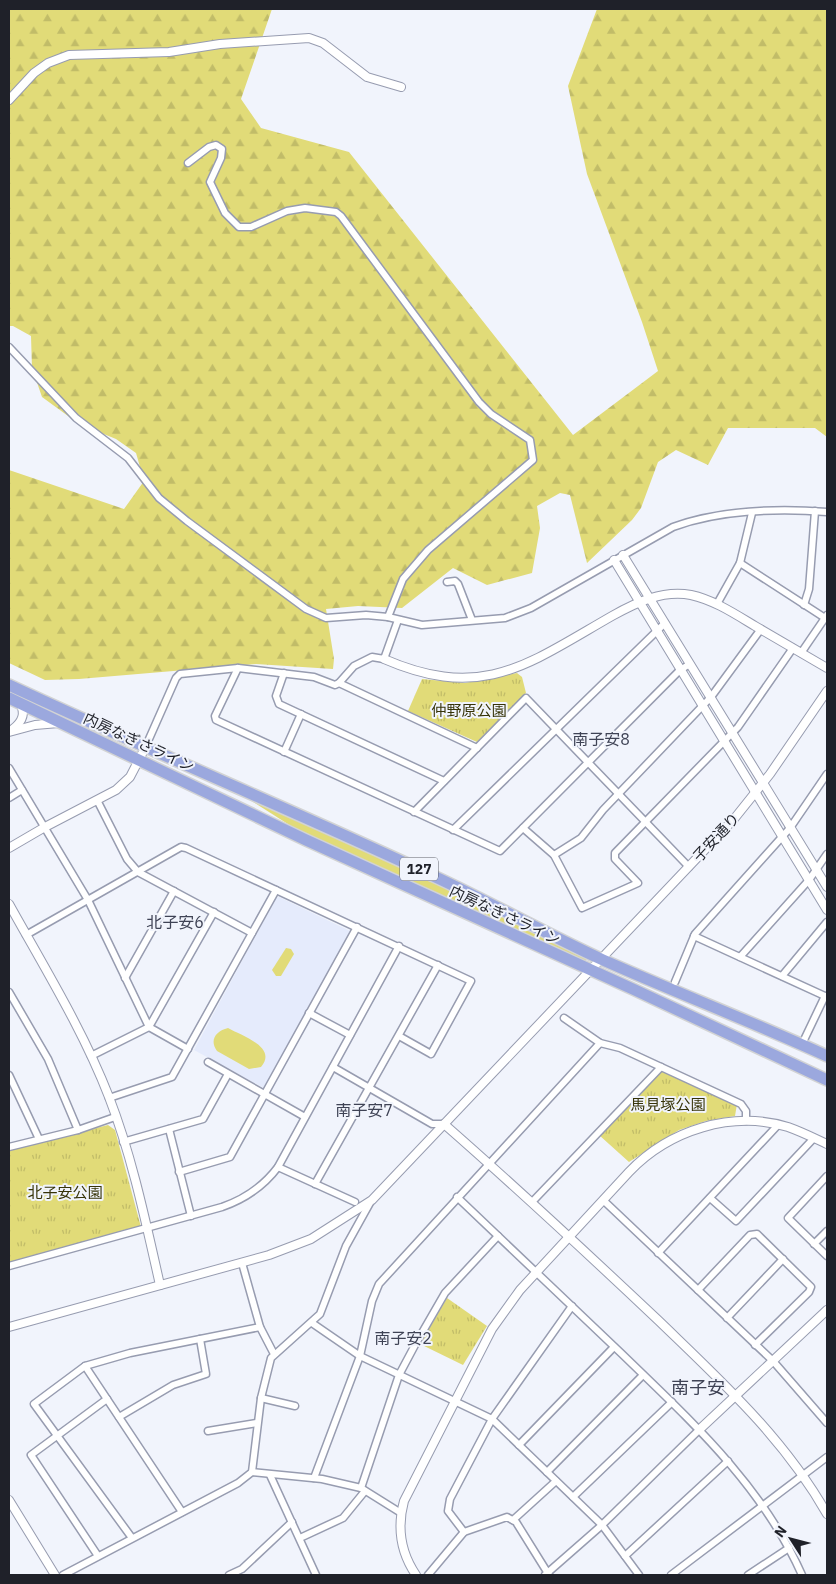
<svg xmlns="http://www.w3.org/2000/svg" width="836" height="1584" font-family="'IBM Plex Sans','Noto Sans JP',sans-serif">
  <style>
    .built { fill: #e5ebfc }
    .grass { fill: #e1db78 }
    .forest { fill: url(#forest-firs) }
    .park { fill: url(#park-tufts) }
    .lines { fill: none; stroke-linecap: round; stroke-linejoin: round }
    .minor-casing { stroke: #979cb0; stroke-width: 9 }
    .tertiary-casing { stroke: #979cb0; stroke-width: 10 }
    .trunk-casing { stroke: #d2d3d4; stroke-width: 14 }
    .minor { stroke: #fff; stroke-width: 6 }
    .tertiary { stroke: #fff; stroke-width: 8 }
    .trunk { stroke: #9ba8de; stroke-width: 11 }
    .labels { text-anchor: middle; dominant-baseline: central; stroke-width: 4; stroke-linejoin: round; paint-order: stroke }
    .shield { fill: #f1f4fc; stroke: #5e6068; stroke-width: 1 }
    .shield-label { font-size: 14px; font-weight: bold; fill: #1f2129 }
    .park-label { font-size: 15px; fill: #373408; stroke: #f1f4fc }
    .street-label { font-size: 15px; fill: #1f2129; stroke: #f1f4fc }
    .neighbourhood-label { font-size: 16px; fill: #3f4355; stroke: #f1f4fc }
    .quarter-label { font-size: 18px; fill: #3f4355; stroke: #f1f4fc }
  </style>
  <defs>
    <pattern id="forest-firs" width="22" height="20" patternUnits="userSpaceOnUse" patternTransform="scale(1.25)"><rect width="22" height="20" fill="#e1db78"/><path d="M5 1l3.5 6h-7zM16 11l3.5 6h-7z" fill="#c1bc68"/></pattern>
    <pattern id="park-tufts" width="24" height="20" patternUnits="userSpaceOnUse" patternTransform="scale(1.25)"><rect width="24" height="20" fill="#e1db78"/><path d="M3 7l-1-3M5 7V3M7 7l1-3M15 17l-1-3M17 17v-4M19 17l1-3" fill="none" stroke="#c1bc68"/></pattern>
  </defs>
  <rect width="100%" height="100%" fill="#f1f4fc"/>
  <path class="built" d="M 279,897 L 350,931 L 264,1088 L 194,1050 L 276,898 Z"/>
  <g class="grass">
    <path d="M 250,800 L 412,869 L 587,957 L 585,962 L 302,833 Z"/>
    <path d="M 286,948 L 291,949 L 294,954 L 281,976 L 276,976 L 272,970 Z"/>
    <path d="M 228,1028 C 242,1036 278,1047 261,1067 L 249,1069 L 217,1051 C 209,1040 216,1031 228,1028 Z"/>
  </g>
  <path class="forest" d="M 9,9 L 272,9 L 241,99 L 261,128 L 349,152 L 573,435 L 658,371 L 642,322 L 587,174 L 568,86 L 597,9 L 827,9 L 827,437 L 815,428 L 728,428 L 708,465 L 676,450 L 658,462 L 641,508 L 632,520 L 587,563 L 570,495 L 560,493 L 537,506 L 540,528 L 532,573 L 487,585 L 453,568 L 402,608 L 358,606 L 326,609 L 334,659 L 333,669 L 256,664 L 79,679 L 45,680 L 9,663 L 9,470 L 124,509 L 144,481 L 136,453 L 116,439 L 79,424 L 42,397 L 32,368 L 31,336 L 13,326 L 9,326 Z"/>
  <g class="park">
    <path d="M 517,673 L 522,677 L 526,693 L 477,742 L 408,711 L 422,679 L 465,683 Z"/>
    <path d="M 662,1071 L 737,1104 L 735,1116 L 706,1121 L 679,1130 L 629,1162 L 599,1135 Z"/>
    <path d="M 108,1125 L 115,1130 L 141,1227 L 9,1263 L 9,1150 Z"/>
    <path d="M 447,1298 L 487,1326 L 463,1365 L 420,1344 Z"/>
  </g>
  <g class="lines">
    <g class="minor-casing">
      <g id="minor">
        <path d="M 188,163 L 209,147 L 216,145 L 222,149 L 221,158 L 210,182 L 225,213 L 239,227 L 251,227 L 287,211 L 305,208 L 336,212 L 341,216 L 479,402 L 491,414 L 530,440 L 533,460 L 428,550 L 403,579 L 388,617"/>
        <path d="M 9,347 L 76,418 L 128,458 L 159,498 L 187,521 L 306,609 L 326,618 L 366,615 L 388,617 L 422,625 L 505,618 L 531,608 L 673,527 C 719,510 778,508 827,512"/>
        <path d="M 740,563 L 825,618"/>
        <path d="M 447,582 L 455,581 L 458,584 L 472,620"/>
        <path d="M 717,604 L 740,563 L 752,513"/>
        <path d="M 804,605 L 809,589 L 815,511"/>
        <path d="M 801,653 L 827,615"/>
        <path d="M 238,668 L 215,716 L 216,720 L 500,851 L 680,670 L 690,664"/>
        <path d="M 284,673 L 276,696 L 279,704 L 444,781"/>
        <path d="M 339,683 L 477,748"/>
        <path d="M 145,748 L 176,678 L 180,674 L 238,668 L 314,677 L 335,685 L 339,683 L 354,666 L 372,657 L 384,659 L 398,620"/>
        <path d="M 284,752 L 301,714"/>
        <path d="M 9,768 L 88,900 L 149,1027 L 188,1049"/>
        <path d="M 9,798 L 22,790"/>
        <path d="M 97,800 L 127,859 L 138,872 L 252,933"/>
        <path d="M 414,812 L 526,698 L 689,867"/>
        <path d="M 523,828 L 554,855 L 582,908 L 638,883 L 615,859 L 615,853 L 738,727 L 793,648"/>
        <path d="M 453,830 L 665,623"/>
        <path d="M 554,855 L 581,838 L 603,810 L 711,697 L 761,629"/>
        <path d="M 26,935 L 181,847 L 186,848 L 471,981 L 431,1054 L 399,1036"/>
        <path d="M 694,936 L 827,997"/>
        <path d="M 740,957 L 809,880 L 827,854"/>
        <path d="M 782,976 L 827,922"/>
        <path d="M 125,978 L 174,891"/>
        <path d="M 675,982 L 695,934 L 790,828 L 827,774"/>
        <path d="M 9,992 L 48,1059 L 78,1130"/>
        <path d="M 309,1013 L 350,1035"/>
        <path d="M 564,1018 L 600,1043 L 620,1048 L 741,1104 L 746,1111 L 746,1121"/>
        <path d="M 804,1040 L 825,996"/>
        <path d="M 91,1056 L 149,1027 L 214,912"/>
        <path d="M 208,1062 L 305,1117"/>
        <path d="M 333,1067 L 432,1124 L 444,1124"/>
        <path d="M 9,1075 L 39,1139"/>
        <path d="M 109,1098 L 172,1077 L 276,890"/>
        <path d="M 169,1129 L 191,1216"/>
        <path d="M 123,1142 L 203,1119 L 228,1074"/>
        <path d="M 9,1147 L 78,1130 L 115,1117"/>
        <path d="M 278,1167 L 355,1202"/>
        <path d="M 179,1172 L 230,1157 L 357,927"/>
        <path d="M 827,1176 L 788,1218 L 827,1256"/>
        <path d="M 315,1184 L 438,965"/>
        <path d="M 457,1197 C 512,1249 567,1302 622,1354 C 691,1421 762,1485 802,1575"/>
        <path d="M 710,1198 L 736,1221 L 814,1138"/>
        <path d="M 603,1200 L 773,1361 L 827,1423"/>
        <path d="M 533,1201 L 661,1067"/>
        <path d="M 814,1244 L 827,1231"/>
        <path d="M 658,1253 L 778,1125"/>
        <path d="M 242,1263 L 260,1327 L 274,1354"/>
        <path d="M 9,1266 L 222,1207 C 245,1199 263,1187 278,1167 L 399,946"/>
        <path d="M 698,1290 L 750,1235 L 757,1234 L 811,1287 L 809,1292 L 755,1345"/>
        <path d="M 727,1318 L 783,1259"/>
        <path d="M 312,1323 L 360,1356 L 492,1419 L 602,1525 L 639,1575"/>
        <path d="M 85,1366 L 182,1512"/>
        <path d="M 261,1398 L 295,1406"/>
        <path d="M 119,1417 L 173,1385 L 206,1374 L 200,1339"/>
        <path d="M 208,1431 L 257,1423"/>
        <path d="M 519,1445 L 614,1347"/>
        <path d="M 252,1472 L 322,1479 L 361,1488 L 401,1513"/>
        <path d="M 547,1472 L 643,1375"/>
        <path d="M 270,1475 L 316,1575"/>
        <path d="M 314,1478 L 360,1356 L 372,1301 L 379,1284 L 600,1043"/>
        <path d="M 361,1488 L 399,1375 L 415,1345 L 445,1293 L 498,1236"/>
        <path d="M 573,1497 L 672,1402"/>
        <path d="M 513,1520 L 556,1481"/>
        <path d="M 464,1532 L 448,1511 L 450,1499 L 492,1419 L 572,1306"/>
        <path d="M 132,1538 L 34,1404 L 85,1366 L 130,1353 L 260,1327"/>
        <path d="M 300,1538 L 343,1518 L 365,1491"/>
        <path d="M 98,1556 L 31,1455 L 107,1399"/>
        <path d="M 625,1556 L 728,1461"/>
        <path d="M 63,1575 L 238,1483 L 252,1472 L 261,1398 L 271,1358 L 320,1314 L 346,1246 L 371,1201"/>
        <path d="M 229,1575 L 242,1569 L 292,1522"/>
        <path d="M 428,1575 L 464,1532 L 507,1517 L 516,1522 L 549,1575"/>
        <path d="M 545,1575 L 602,1525 L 700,1429"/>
        <path d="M 671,1575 L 827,1457"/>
        <path d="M 748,1575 L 789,1548"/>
      </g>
    </g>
    <g class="tertiary-casing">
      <g id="tertiary">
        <path d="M 9,100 L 34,73 L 48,63 L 69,55 L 169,52 L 220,44 L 309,38 L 323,43 L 367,77 L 401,87"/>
        <path d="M 623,555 L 827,887"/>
        <path d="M 614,560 L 827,910"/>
        <path d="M 384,659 C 483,702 528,664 612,616 C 637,602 662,590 691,595 C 714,600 735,614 755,626 C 779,640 803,654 827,668"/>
        <path d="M 13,729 C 22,722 26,714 20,703"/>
        <path d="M 9,732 L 35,725 L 59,723"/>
        <path d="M 9,848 L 45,827 L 116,790 L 130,777 L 145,748"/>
        <path d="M 9,904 C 44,967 83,1030 109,1097 C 132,1156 146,1223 160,1285"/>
        <path d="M 444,1124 C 517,1188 588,1254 659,1321 C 721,1381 784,1438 827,1514"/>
        <path d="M 9,1327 L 269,1255 L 311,1239 L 372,1200 L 734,819 L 770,774 L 827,691"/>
        <path d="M 700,1429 L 827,1310"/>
        <path d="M 9,1500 L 55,1575"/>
        <path d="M 416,1575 C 401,1553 397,1527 404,1501 L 492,1329 L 520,1290 L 629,1172 C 669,1130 732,1110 788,1127 C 802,1132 814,1138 827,1144"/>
      </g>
    </g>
    <g class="trunk-casing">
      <g id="trunk">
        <path d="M 9,685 C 148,750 290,809 429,874 C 488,901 544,933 603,960 C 677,993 753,1022 827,1056"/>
        <path d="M 9,698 L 306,840 L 635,990 L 827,1080"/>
      </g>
    </g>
    <use href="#minor" class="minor"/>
    <use href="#tertiary" class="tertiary"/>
    <use href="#trunk" class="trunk"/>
  </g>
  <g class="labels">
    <rect class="shield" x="400" y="857.5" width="38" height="23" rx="4"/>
    <g class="shield-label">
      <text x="419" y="869">127</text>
    </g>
    <g class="park-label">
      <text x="469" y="710">仲野原公園</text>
      <text x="668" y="1104">馬見塚公園</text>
      <text x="65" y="1192">北子安公園</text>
    </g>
    <g class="street-label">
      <text transform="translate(139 742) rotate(25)">内房なぎさライン</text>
      <text transform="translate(716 837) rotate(-47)">子安通り</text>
      <text transform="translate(505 915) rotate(25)">内房なぎさライン</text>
    </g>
    <g class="neighbourhood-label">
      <text x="601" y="739">南子安8</text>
      <text x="175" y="922">北子安6</text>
      <text x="364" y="1110">南子安7</text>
      <text x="403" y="1338">南子安2</text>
    </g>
    <g class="quarter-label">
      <text x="698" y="1387">南子安</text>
    </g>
  </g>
  <rect width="836" height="1584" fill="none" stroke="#1f2129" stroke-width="20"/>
  <g transform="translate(791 1539) rotate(306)" stroke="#f1f4fc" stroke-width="4" paint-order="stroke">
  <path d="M0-4L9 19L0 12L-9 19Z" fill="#1f2129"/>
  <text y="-8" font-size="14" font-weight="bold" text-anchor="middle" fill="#1f2129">N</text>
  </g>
</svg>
